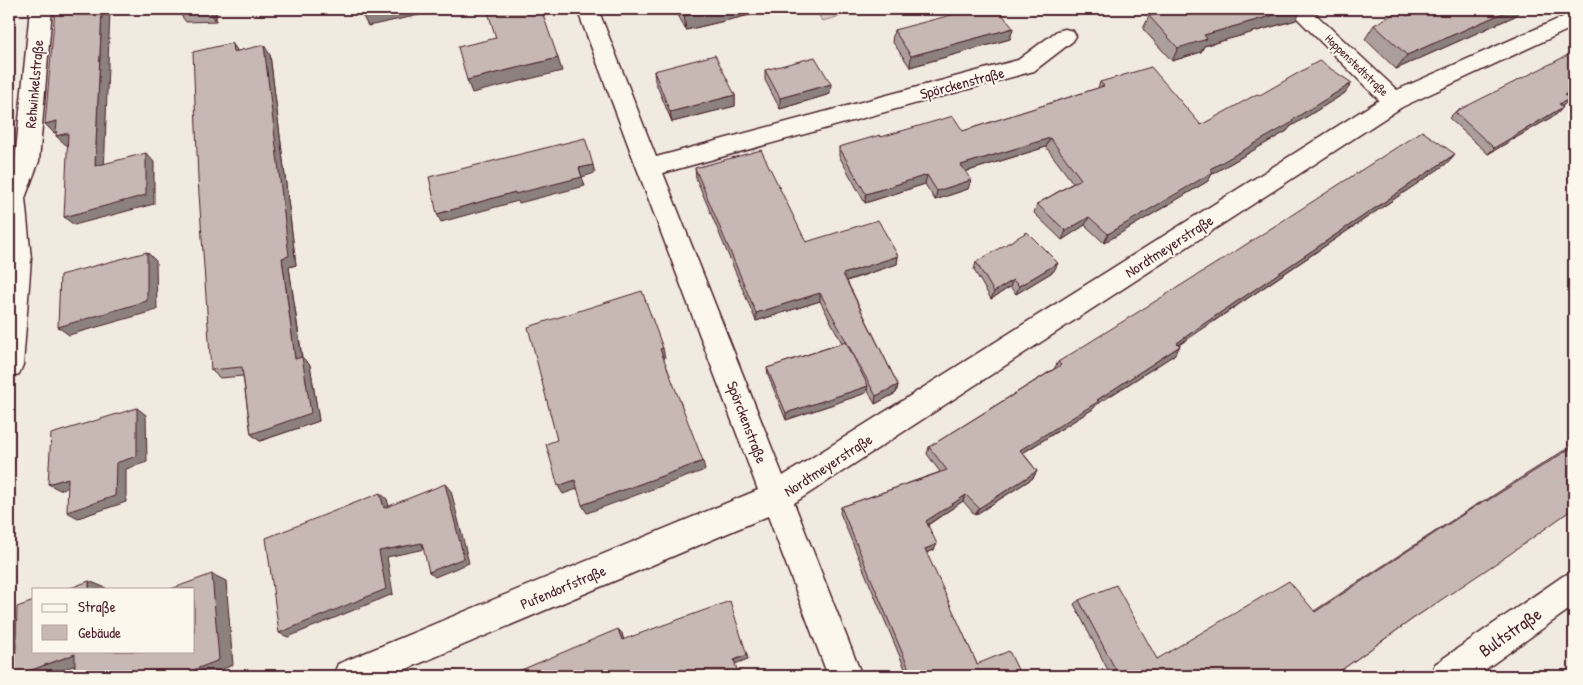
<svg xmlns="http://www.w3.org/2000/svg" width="1583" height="685" font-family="'Patrick Hand',sans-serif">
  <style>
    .green { fill: #d8ccc6; stroke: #917678 }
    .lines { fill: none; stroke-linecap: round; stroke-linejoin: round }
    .minor-casing { stroke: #4a1f2b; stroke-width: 3 }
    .minor { fill: #fbf7ec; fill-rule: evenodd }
    .wall { fill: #ac9e9a; stroke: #4a1f2b }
    .shaded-wall { fill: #8c817d; stroke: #4a1f2b }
    .building { fill: #c8b8b3; stroke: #4a1f2b }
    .labels { text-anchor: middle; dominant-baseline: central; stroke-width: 4; stroke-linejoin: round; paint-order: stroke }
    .far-street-label { font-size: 12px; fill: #4a1f2b; stroke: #fbf7ec }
    .street-label { font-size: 15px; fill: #4a1f2b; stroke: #fbf7ec }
    .near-street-label { font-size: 18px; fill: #4a1f2b; stroke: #fbf7ec }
  </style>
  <rect width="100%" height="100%" fill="#f0eae0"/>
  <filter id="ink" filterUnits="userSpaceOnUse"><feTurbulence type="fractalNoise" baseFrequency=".02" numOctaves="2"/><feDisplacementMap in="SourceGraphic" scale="10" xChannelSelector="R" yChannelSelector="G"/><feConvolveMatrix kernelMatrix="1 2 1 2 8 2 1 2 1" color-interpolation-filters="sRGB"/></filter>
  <g filter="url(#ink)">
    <path class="green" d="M 815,9 L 868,9 L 822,21 Z"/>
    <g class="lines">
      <g class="minor-casing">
        <g id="minor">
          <path d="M 30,9 L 52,9 L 39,161 L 25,198 L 31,259 L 23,365 L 19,374 L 9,377 L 9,177 L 15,161 Z"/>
          <path d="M 577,9 L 598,9 L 656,157 L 1018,60 L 1057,31 L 1065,29 L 1073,31 L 1076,36 L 1073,41 L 1034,71 L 663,173 L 783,476 L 1379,100 L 1288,9 L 1310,9 L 1397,90 L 1574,12 L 1574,27 L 1402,107 L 794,503 L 862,676 L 828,676 L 768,516 L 390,676 L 333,676 L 338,664 L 758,490 Z"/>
          <path d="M 1574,571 L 1574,606 L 1476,676 L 1430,676 L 1435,664 L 1563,576 Z"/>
        </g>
      </g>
      <use href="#minor" class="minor"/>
    </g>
    <g class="wall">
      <path d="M 178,9 L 216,9 L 216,21 L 186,22 L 178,11 Z"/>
      <path d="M 675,9 L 775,9 L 686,30 Z"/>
      <path d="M 1312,9 L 1334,9 L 1317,13 Z"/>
      <path d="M 1149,16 L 1296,20 L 1204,46 L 1201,52 L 1172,61 L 1143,29 Z"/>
      <path d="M 1515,16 L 1396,69 L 1365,39 L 1374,25 Z"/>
      <path d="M 1013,28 L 1010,39 L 910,67 L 892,41 L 894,30 Z"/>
      <path d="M 232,43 L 237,51 L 270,55 L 296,265 L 289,267 L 302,357 L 310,365 L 319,421 L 260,441 L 251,434 L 243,376 L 220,378 L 211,370 Z"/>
      <path d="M 765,70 L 830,94 L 780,109 L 765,80 Z"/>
      <path d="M 654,71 L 735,95 L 735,106 L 672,122 L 655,81 Z"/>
      <path d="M 1100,82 L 1201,125 L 1260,95 L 1345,93 L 1290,127 L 1287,131 L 1212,174 L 1208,181 L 1104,243 L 1085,225 L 1062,240 L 1034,213 L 1037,204 L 1073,183 L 1046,147 L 965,172 L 968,189 L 935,200 L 925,184 L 865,203 L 839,156 L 839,147 L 881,137 L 963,131 L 1098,88 Z"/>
      <path d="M 1574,94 L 1567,97 L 1570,99 L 1562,106 L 1563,107 L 1557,114 L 1488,154 L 1449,118 L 1455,112 Z"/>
      <path d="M 1455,154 L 1446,164 L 1179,345 L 1180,346 L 1174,355 L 1096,405 L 1093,409 L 1023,453 L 1037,471 L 1033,478 L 975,515 L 963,501 L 928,525 L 934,550 L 926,553 L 977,664 L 1021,676 L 908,676 L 840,513 L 841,507 L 940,472 L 927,454 L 929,447 L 1054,369 L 1058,362 Z"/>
      <path d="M 695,168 L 806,242 L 898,256 L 897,264 L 847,281 L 898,385 L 896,393 L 875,404 L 867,389 L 866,393 L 786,420 L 768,375 L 767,368 L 842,343 L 820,301 L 756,321 L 696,178 Z"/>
      <path d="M 976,262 L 1054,271 L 1016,294 L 1010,287 L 991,299 L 974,270 Z"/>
      <path d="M 1574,444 L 1574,508 L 1414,618 L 1333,676 L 1111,676 L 1074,604 L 1079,600 L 1157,659 L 1314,611 L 1474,506 L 1485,500 L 1486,500 Z"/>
    </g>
    <g class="shaded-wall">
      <path d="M 102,9 L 110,9 L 104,175 L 95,166 Z"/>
      <path d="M 209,9 L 216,9 L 216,21 L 209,10 Z"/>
      <path d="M 381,9 L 447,9 L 368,26 L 361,13 Z"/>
      <path d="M 713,9 L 775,9 L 686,30 L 684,16 Z"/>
      <path d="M 1295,9 L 1302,9 L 1296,20 L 1204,46 L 1201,52 L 1172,61 L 1178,48 L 1204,35 Z"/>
      <path d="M 1320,9 L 1334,9 L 1317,13 Z"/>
      <path d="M 1512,9 L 1521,9 L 1515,16 L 1396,69 L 1407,55 Z"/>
      <path d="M 1013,28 L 1010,39 L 910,67 L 911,56 Z"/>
      <path d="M 232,43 L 239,53 L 233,52 Z"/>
      <path d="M 264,45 L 270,55 L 296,265 L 289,267 L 303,367 L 295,359 L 282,258 Z"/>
      <path d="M 558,58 L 562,71 L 472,93 L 467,80 Z"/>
      <path d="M 1352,83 L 1345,93 L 1290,127 L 1287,131 L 1212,174 L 1208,181 L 1104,243 L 1108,234 L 1210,169 Z"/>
      <path d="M 831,84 L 830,94 L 780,109 L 780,98 Z"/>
      <path d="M 1574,90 L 1574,94 L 1558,102 L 1564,95 Z"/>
      <path d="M 735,95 L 735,106 L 672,122 L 670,112 Z"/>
      <path d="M 1570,99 L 1563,106 L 1552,110 L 1559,104 Z"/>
      <path d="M 1563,107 L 1557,114 L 1488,154 L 1494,148 Z"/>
      <path d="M 57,121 L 66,130 L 54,133 L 45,124 Z"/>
      <path d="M 68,133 L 77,142 L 66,145 L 56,136 Z"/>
      <path d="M 1050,138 L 1046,147 L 958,174 L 961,165 Z"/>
      <path d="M 146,153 L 154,162 L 154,204 L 74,225 L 64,217 Z"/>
      <path d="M 1455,154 L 1446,164 L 1199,331 L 1170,351 L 1177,343 L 1205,323 Z"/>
      <path d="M 593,165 L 595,173 L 582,177 L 579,168 Z"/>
      <path d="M 927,175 L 925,184 L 865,203 L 866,194 Z"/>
      <path d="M 582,177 L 585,186 L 519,203 L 518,201 L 441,222 L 437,214 L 515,192 Z"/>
      <path d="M 971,180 L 968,189 L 935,200 L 937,191 Z"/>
      <path d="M 1089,217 L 1085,225 L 1062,240 L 1066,231 Z"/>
      <path d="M 147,252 L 156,261 L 157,310 L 69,335 L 58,327 Z"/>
      <path d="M 898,256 L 897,264 L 842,282 L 843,274 Z"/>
      <path d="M 1058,263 L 1054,271 L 1016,294 L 1019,286 Z"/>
      <path d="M 1013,280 L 1010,287 L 991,299 L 994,292 Z"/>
      <path d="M 820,293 L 820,301 L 756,321 L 756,313 Z"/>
      <path d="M 1180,346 L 1174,355 L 1096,405 L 1093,409 L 1016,457 L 1020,450 Z"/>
      <path d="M 663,348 L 665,358 L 662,359 L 660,349 Z"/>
      <path d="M 302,357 L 310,365 L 319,421 L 260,441 L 251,434 Z"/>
      <path d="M 898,385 L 896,393 L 875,404 L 876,396 Z"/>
      <path d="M 868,386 L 866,393 L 786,420 L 786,413 Z"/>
      <path d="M 137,408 L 146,415 L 147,462 L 126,469 L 126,502 L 78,518 L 67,512 L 116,463 Z"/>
      <path d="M 703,461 L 705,470 L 587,513 L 582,505 Z"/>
      <path d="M 1037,471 L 1033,478 L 975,515 L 979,508 Z"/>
      <path d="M 68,478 L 79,484 L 60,490 L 48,484 Z"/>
      <path d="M 575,480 L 580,488 L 563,494 L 558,486 Z"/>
      <path d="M 445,484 L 451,491 L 469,563 L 435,577 L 429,572 Z"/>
      <path d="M 380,493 L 387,499 L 391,514 L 384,508 Z"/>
      <path d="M 966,495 L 963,501 L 924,527 L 926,521 Z"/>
      <path d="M 422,543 L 429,548 L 387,557 L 393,594 L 288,637 L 279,633 L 379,551 Z"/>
      <path d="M 937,544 L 934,550 L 922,554 L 925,549 Z"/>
      <path d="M 212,574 L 226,581 L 233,665 L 205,676 L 178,676 Z"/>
      <path d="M 89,581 L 106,588 L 106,589 L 89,589 Z"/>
      <path d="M 618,629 L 622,633 L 625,644 L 622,640 Z"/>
      <path d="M 75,654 L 92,659 L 46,676 L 15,676 Z"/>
      <path d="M 747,655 L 748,659 L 735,664 L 734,660 Z"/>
    </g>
    <g class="building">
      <path d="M 55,9 L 102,9 L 95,166 L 146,153 L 146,195 L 64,217 L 68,133 L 56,136 L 57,121 L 45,124 Z"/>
      <path d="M 178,9 L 209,9 L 209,10 L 178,11 Z"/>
      <path d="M 361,9 L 381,9 L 361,13 Z"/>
      <path d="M 487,9 L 541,9 L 558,58 L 467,80 L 458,47 L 496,38 Z"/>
      <path d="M 681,9 L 713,9 L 684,16 Z"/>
      <path d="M 974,9 L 998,9 L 1013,28 L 911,56 L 894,30 Z"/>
      <path d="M 1173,9 L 1295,9 L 1204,35 L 1207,39 L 1178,48 L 1149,16 Z"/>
      <path d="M 1423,9 L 1512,9 L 1407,55 L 1374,25 L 1400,10 L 1407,16 Z"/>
      <path d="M 232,43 L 233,52 L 264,45 L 289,256 L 282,258 L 295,359 L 302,357 L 311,413 L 251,434 L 242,367 L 211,370 L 198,179 L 193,52 Z"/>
      <path d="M 1574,52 L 1574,90 L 1564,95 L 1570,99 L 1559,104 L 1563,107 L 1494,148 L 1455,112 Z"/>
      <path d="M 715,55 L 735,95 L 670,112 L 654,71 Z"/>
      <path d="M 815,57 L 831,84 L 780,98 L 765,70 Z"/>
      <path d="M 1319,61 L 1352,83 L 1292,120 L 1293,122 L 1210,169 L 1213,172 L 1108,234 L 1089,217 L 1066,231 L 1037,204 L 1081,179 L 1050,138 L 961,165 L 971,180 L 937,191 L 927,175 L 866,194 L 839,147 L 880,135 L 881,137 L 953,116 L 963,131 L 1104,86 L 1100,82 L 1151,67 L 1201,125 L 1257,94 L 1260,95 Z"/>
      <path d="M 1422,131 L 1455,154 L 1205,323 L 1177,343 L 1180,346 L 1097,400 L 1099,401 L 1020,450 L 1037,471 L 979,508 L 966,495 L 926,521 L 937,544 L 925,549 L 977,664 L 1009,651 L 1021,676 L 912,676 L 841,507 L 947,470 L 929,447 L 1061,365 L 1058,362 L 1239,249 Z"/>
      <path d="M 585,138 L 593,165 L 579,168 L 582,177 L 515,194 L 515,192 L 437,214 L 429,177 Z"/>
      <path d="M 761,150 L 806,242 L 878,220 L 898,256 L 843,274 L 898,385 L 876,396 L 820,293 L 756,313 L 695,168 Z"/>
      <path d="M 1027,232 L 1058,263 L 1019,286 L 1013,280 L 994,292 L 976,262 Z"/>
      <path d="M 147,252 L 147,301 L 58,327 L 60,275 Z"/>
      <path d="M 642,291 L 663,348 L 660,349 L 703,461 L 582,505 L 575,480 L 558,486 L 546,444 L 557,440 L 528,327 Z"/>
      <path d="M 846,342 L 868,386 L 786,413 L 767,368 Z"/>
      <path d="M 137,408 L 137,456 L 116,463 L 115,496 L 67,512 L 68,478 L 48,484 L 51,434 Z"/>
      <path d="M 1574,446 L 1574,508 L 1510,554 L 1414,618 L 1333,676 L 1119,676 L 1079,600 L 1116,585 L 1157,659 L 1289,581 L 1315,612 L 1485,500 L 1487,501 Z"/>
      <path d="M 445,484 L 464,558 L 429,572 L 422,543 L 379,551 L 386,589 L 279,633 L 266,538 L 380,493 L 384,508 Z"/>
      <path d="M 212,574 L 219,660 L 178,676 L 122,676 L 122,674 L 117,676 L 75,676 L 75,654 L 15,676 L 17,607 L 34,601 L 34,651 L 194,651 L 194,589 L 171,589 Z"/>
      <path d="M 89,581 L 89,589 L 68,589 Z"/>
      <path d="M 730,601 L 747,655 L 734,660 L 739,676 L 507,676 L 618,629 L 622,640 Z"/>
    </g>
  </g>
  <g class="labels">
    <g class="far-street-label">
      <text transform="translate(1357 65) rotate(44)">Hoppenstedtstraße</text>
    </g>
    <g class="street-label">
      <text transform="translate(962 83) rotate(-15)">Spörckenstraße</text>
      <text transform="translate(34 84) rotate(-85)">Rehwinkelstraße</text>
      <text transform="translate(1169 246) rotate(-33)">Nordtmeyerstraße</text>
      <text transform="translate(747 422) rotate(69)">Spörckenstraße</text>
      <text transform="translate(828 465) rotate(-33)">Nordtmeyerstraße</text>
      <text transform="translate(563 587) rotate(-23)">Pufendorfstraße</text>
    </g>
    <g class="near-street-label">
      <text transform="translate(1510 632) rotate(-35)">Bultstraße</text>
    </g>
  </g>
  <rect width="1583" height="685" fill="none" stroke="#fbf7ec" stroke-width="30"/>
  <rect x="15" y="15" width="1553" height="655" fill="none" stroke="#4a1f2b" stroke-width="2" filter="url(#ink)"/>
  <rect x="32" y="588" width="162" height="65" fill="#fbf7ec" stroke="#b4a19f"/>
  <rect x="42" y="604" width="25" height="8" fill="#fbf7ec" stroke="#b4a19f"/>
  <text x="78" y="612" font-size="15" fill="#4a1f2b">Straße</text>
  <rect x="42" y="625" width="25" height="15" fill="#c8b8b3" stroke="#b4a19f"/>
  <text x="78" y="638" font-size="15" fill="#4a1f2b">Gebäude</text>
</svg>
